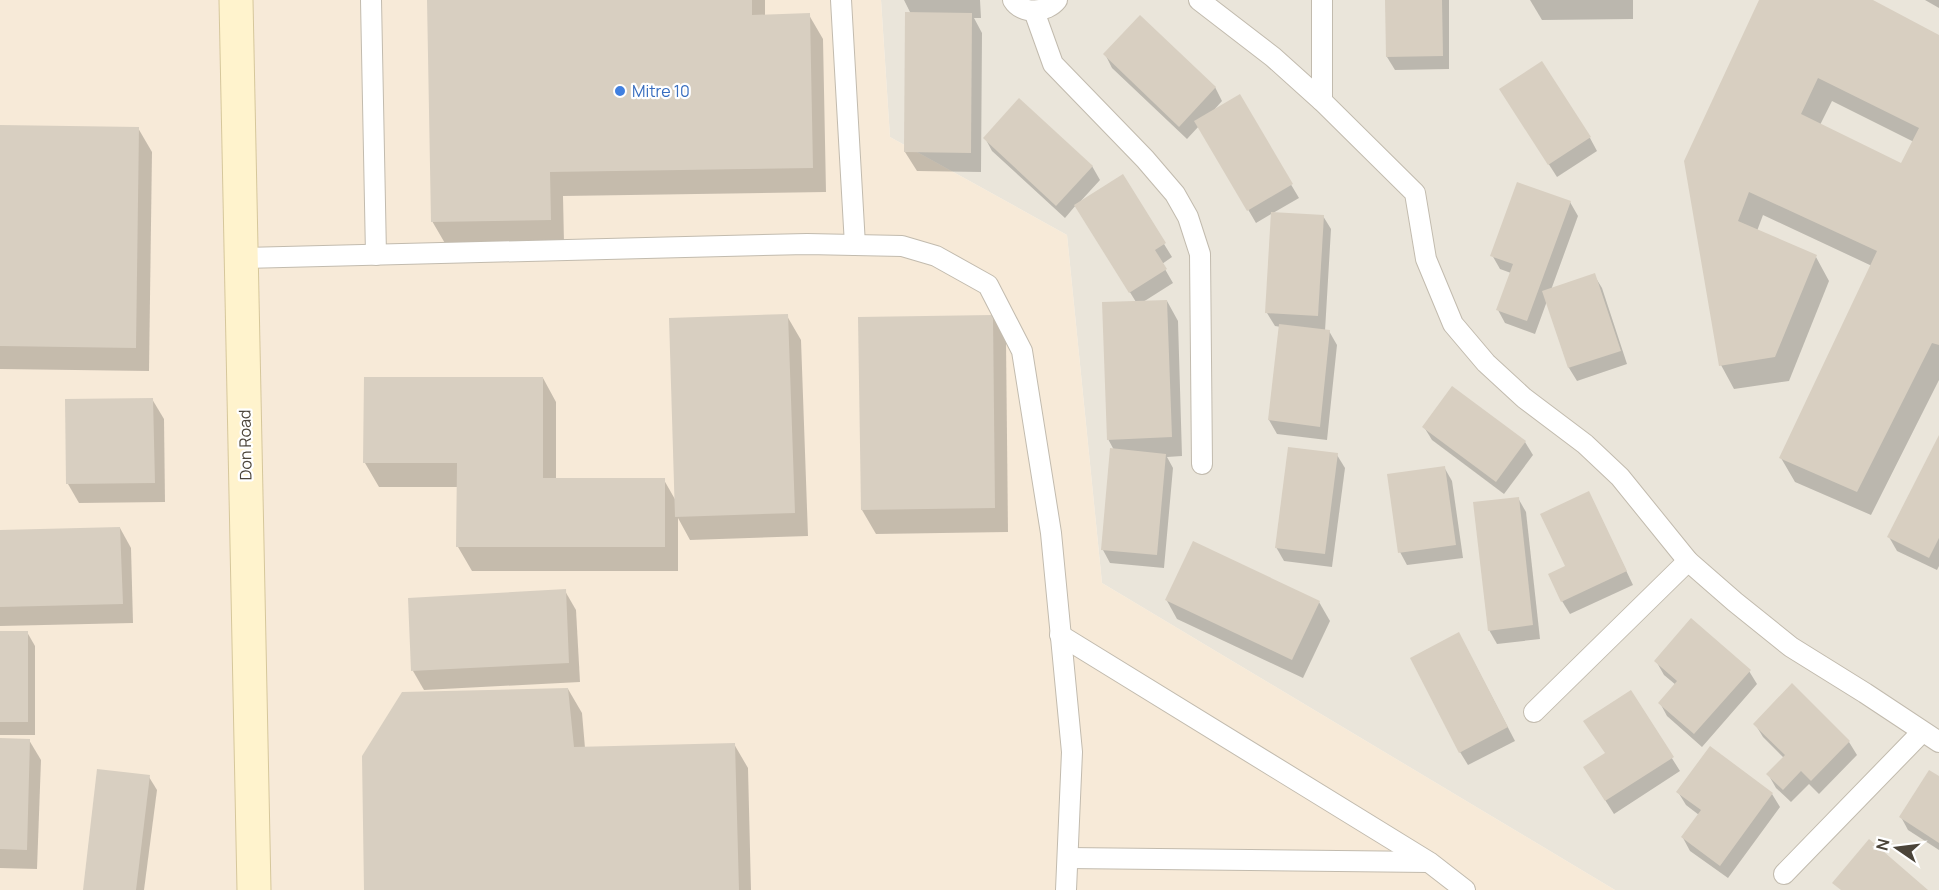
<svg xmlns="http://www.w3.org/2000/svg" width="1939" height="890" font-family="Manrope,sans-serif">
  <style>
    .residential { fill: #eae5da }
    .commercial { fill: #f7ead8 }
    .shadow { fill: #0003; fill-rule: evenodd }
    .building { fill: #d8cfc1; fill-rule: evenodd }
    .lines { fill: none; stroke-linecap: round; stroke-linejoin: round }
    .lane-casing { stroke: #c2bbae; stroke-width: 22 }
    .secondary-casing { stroke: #d6c79b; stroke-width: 35 }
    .lane { stroke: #fff; stroke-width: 20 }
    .secondary { stroke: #fff3cd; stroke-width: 33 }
    .shop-dot { fill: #3f7fe0; stroke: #fff; stroke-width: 2 }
    .labels { text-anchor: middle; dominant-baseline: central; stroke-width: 4.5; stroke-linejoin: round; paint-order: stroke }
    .shop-label { font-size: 16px; fill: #366cbe; stroke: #fff; text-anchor: start }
    .street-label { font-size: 16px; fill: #4b4439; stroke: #fff }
  </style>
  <rect width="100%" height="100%" fill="#f6f3ec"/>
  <path class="residential" d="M 881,0 L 1939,0 L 1939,890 L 1615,890 L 1102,583 L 1067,235 L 890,137 Z"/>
  <path class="commercial" d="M 0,0 L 881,0 L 890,137 L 1067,235 L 1102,583 L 1615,890 L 0,890 Z"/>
  <g class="shadow">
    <path d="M 429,0 L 765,0 L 765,16 L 809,15 L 823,39 L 826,192 L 563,196 L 564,243 L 446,245 L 432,221 Z"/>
    <path d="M 904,0 L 980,0 L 981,18 L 974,18 L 982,33 L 981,172 L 917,171 L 905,152 L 911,14 Z"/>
    <path d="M 1387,0 L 1449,0 L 1449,69 L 1395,70 L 1387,57 Z"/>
    <path d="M 1530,0 L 1633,0 L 1633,19 L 1542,20 Z"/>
    <path d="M 1760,0 L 1870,0 L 1939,37 L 1939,380 L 1871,515 L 1795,482 L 1781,458 L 1872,266 L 1763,215 L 1757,231 L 1816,257 L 1829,281 L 1789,381 L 1734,389 L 1721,365 ZM 1832,101 L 1914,142 L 1902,165 L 1820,125 Z"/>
    <path d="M 1925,0 L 1939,0 L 1939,8 Z"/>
    <path d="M 1105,54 L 1215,87 L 1222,101 L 1213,111 L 1239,97 L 1299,198 L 1273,213 L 1323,216 L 1331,229 L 1325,331 L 1329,331 L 1337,345 L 1327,440 L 1277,434 L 1269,420 L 1281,327 L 1275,326 L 1267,313 L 1273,213 L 1256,223 L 1199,126 L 1187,139 L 1112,68 Z"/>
    <path d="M 1509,102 L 1590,138 L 1597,151 L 1557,177 Z"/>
    <path d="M 0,127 L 138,128 L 152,152 L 149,371 L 0,369 Z"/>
    <path d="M 985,138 L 1092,166 L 1100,180 L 1078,204 L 1164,244 L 1172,257 L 1162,264 L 1173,283 L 1143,302 L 1167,301 L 1178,321 L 1182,456 L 1167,457 L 1173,468 L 1164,568 L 1110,563 L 1103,550 L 1114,450 L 1108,439 L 1136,302 L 1076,205 L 1065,218 L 992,151 Z"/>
    <path d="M 1570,202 L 1578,216 L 1551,290 L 1594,275 L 1602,288 L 1627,364 L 1577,381 L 1569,368 L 1547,301 L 1535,334 L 1505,323 L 1498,310 L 1511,273 L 1500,269 L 1492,255 Z"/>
    <path d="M 787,316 L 801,340 L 808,536 L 690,540 L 678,518 L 678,571 L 472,571 L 458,547 L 458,487 L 379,487 L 365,463 L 543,378 L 556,402 L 556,480 L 664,480 L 676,501 Z"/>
    <path d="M 992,316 L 1006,340 L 1008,532 L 876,534 L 862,510 Z"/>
    <path d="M 152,399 L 164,419 L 165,502 L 79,503 L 68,484 Z"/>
    <path d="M 1424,427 L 1525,442 L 1533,455 L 1504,494 L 1432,440 Z"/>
    <path d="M 1939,438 L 1939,566 L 1937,570 L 1897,551 L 1889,537 Z"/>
    <path d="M 1337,455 L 1345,468 L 1332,567 L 1284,561 L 1276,547 Z"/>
    <path d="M 1444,467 L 1452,481 L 1463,558 L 1407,565 L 1400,552 Z"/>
    <path d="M 1589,493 L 1633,585 L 1570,614 L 1562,601 L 1567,567 Z"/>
    <path d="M 1518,498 L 1526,512 L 1540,639 L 1497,644 L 1489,630 Z"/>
    <path d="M 120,528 L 131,548 L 133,623 L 0,626 L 0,532 Z"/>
    <path d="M 565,591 L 576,610 L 580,682 L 424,690 L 413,671 L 409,599 Z"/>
    <path d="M 1166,599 L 1319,602 L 1330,621 L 1303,678 L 1177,619 Z"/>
    <path d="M 0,632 L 27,632 L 35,646 L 35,735 L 0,735 Z"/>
    <path d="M 1466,647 L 1515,741 L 1468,765 L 1460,752 Z"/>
    <path d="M 1656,661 L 1749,671 L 1757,684 L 1702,747 L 1667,716 L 1660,703 L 1676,685 L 1664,675 Z"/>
    <path d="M 568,689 L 582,713 L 585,748 L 734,744 L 748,768 L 751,890 L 366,890 Z"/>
    <path d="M 1630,692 L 1680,771 L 1614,814 L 1593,781 L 1606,754 Z"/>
    <path d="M 1755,724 L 1849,742 L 1857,755 L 1819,794 L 1809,784 L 1791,802 L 1776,788 L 1768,774 L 1784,758 L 1763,737 Z"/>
    <path d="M 0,740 L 29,740 L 41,760 L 37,869 L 0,868 Z"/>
    <path d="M 149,777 L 157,790 L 144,890 L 84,890 Z"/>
    <path d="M 1939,778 L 1939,850 L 1908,830 L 1901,817 Z"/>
    <path d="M 1678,792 L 1772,794 L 1780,807 L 1728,878 L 1690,851 L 1683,838 L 1699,815 L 1686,805 Z"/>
  </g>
  <g class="building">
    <path d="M 427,0 L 752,0 L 752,15 L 810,13 L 813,168 L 550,172 L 551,220 L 431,222 Z"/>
    <path d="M 1385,0 L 1442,0 L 1443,56 L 1386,57 Z"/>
    <path d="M 1759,0 L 1873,0 L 1939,35 L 1939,345 L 1932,343 L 1857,492 L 1779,458 L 1877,251 L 1749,192 L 1738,221 L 1817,255 L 1775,357 L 1719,366 L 1684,161 ZM 1818,78 L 1919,128 L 1901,163 L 1801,114 Z"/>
    <path d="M 905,12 L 972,13 L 971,153 L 904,152 Z"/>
    <path d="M 1140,15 L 1216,87 L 1179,127 L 1103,54 Z"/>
    <path d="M 1542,61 L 1591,137 L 1548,165 L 1499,89 Z"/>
    <path d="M 1240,94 L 1293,184 L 1247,211 L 1194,121 Z"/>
    <path d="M 1019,98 L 1093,166 L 1056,206 L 983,138 Z"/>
    <path d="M 0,125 L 139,127 L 136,348 L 0,346 Z"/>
    <path d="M 1123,174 L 1166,243 L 1155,250 L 1167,269 L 1129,293 L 1074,205 Z"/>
    <path d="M 1517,182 L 1571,201 L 1527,321 L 1496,310 L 1513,264 L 1490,256 Z"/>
    <path d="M 1271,212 L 1324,215 L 1318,316 L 1265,313 Z"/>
    <path d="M 1595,273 L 1621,351 L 1568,368 L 1542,291 Z"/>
    <path d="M 1167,300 L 1172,437 L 1107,440 L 1102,302 Z"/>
    <path d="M 788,314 L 795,513 L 675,517 L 669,318 Z"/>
    <path d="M 993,315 L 995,508 L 861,510 L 858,317 Z"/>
    <path d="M 1279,324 L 1330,330 L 1320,427 L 1268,420 Z"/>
    <path d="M 364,377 L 543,377 L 543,478 L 665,478 L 665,547 L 456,547 L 457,463 L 363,463 Z"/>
    <path d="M 1452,386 L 1526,441 L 1496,482 L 1422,427 Z"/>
    <path d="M 153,398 L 155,483 L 66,484 L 65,399 Z"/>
    <path d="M 1939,435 L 1939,538 L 1929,558 L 1887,537 Z"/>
    <path d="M 1288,447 L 1338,453 L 1325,554 L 1275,548 Z"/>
    <path d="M 1110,448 L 1166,454 L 1157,555 L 1101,550 Z"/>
    <path d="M 1445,466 L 1456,545 L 1398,553 L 1387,474 Z"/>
    <path d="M 1589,491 L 1627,571 L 1561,602 L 1548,574 L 1565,566 L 1540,514 Z"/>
    <path d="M 1519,497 L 1533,625 L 1488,631 L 1473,502 Z"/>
    <path d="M 120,527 L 123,604 L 0,607 L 0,530 Z"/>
    <path d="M 1193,541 L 1320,601 L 1292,660 L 1165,600 Z"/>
    <path d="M 566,589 L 569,663 L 411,671 L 408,598 Z"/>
    <path d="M 1691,618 L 1751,670 L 1694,734 L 1658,703 L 1677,681 L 1654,661 Z"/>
    <rect x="0" y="631" width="28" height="91"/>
    <path d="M 1459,632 L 1508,727 L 1459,753 L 1410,658 Z"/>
    <path d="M 1792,683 L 1850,741 L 1811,781 L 1801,771 L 1783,790 L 1766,774 L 1785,755 L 1753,724 Z"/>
    <path d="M 568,688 L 574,747 L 735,743 L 739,890 L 364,890 L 362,756 L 402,692 Z"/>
    <path d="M 1631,690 L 1674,757 L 1605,801 L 1583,767 L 1605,753 L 1583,721 Z"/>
    <path d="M 0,738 L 30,739 L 27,850 L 0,849 Z"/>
    <path d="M 1710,746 L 1773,793 L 1720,866 L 1681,837 L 1701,810 L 1676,792 Z"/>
    <path d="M 97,769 L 150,775 L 136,890 L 83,890 Z"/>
    <path d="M 1929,770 L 1939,776 L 1939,843 L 1899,817 Z"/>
    <path d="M 1869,839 L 1928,890 L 1841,890 L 1832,883 Z"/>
  </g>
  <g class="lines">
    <g class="lane-casing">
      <g id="lane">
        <path d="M 371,0 L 376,255"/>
        <path d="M 841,0 L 855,245"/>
        <path d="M 1013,0 C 1022,15 1047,13 1057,0"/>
        <path d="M 1199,0 L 1273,57 L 1322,101 L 1415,193 L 1426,259 L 1453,324 L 1486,363 L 1524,398 L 1585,444 L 1620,477 L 1688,561 L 1735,602 L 1791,647 L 1865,693 L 1939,742"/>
        <path d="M 1034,11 L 1053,64 L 1145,159 L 1175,194 L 1188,217 L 1200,254 L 1202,464"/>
        <path d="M 1322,101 L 1322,0"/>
        <path d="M 241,258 L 807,244 L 902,246 L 936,256 L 988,285 L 1022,351 L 1051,533 L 1072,752 L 1066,890"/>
        <path d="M 1060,635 L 1429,862 L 1465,890"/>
        <path d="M 1534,712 L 1688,561"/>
        <path d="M 1068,858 L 1428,862"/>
        <path d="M 1784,874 L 1922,732"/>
      </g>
    </g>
    <g class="secondary-casing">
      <path id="secondary" d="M 236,0 L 254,890"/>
    </g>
    <use href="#lane" class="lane"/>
    <use href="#secondary" class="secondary"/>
  </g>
  <circle class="shop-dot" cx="620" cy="91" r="6"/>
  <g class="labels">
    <g class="shop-label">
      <text x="632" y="91">Mitre 10</text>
    </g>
    <g class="street-label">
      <text transform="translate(245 445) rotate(-91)">Don Road</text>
    </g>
  </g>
  <g transform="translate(1897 848) rotate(284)" stroke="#ffffff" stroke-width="4.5" paint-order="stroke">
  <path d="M0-4.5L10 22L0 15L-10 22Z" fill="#4b4439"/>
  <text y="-9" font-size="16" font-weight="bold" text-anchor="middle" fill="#4b4439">N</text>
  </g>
</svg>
